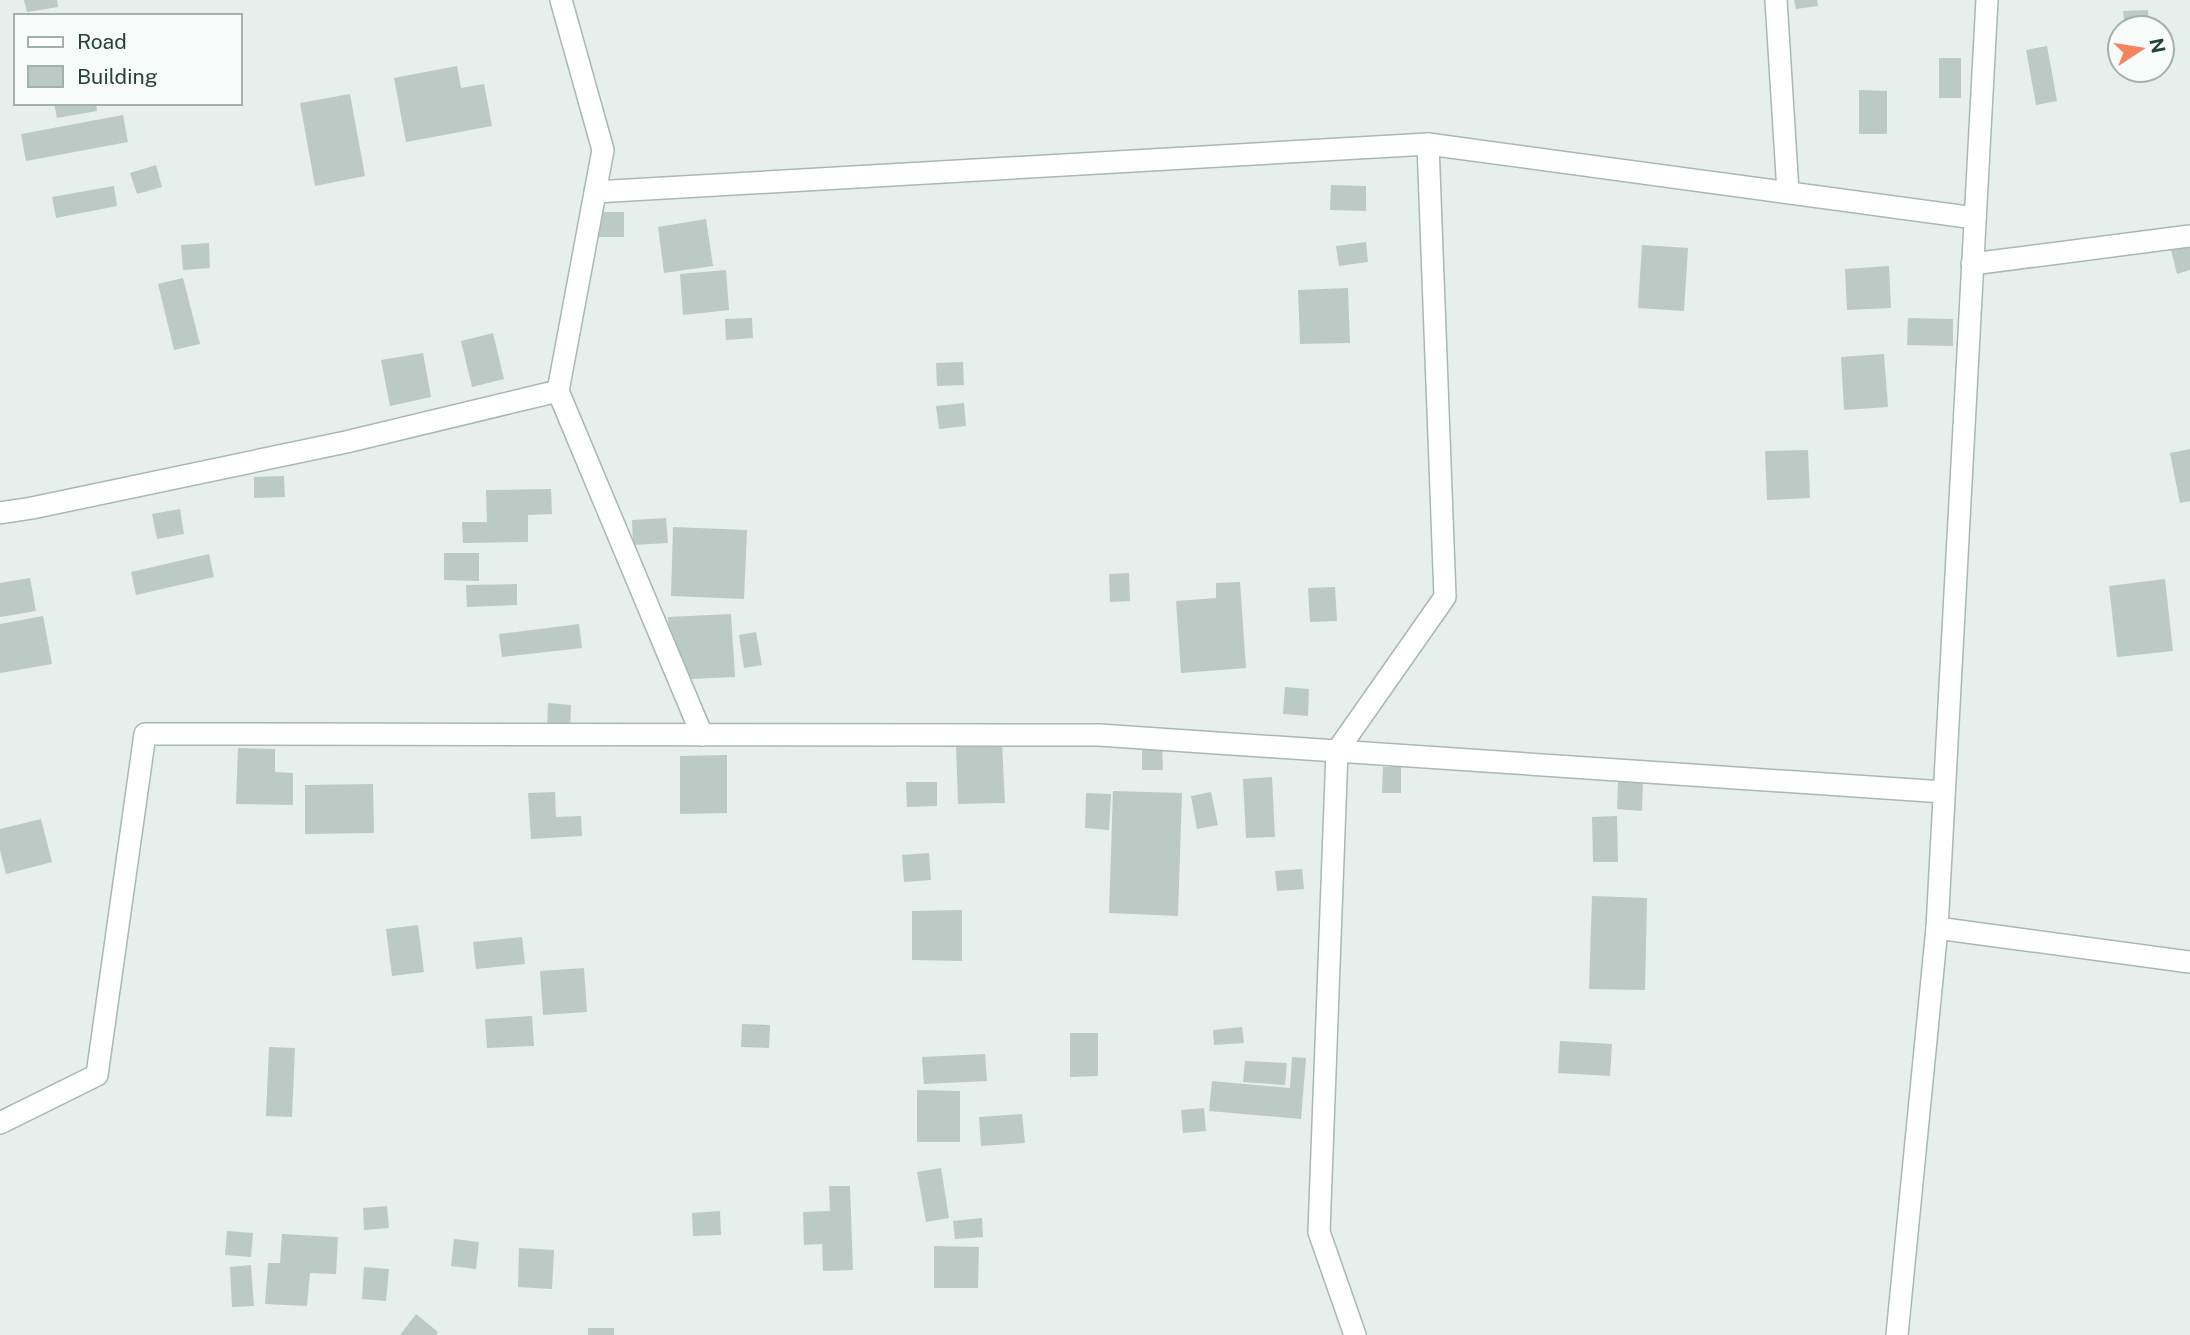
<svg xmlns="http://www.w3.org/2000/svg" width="2190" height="1335" font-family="'Public Sans',sans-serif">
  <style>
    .building { fill: #bbcac4 }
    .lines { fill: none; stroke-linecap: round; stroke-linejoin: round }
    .street-casing { stroke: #a8b8b2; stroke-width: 24 }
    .street { stroke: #fff; stroke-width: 21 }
  </style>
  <rect width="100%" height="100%" fill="#e6efeb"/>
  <g class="building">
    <path d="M 24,0 L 57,0 L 58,7 L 27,12 Z"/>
    <path d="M 1794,0 L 1817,0 L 1818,6 L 1796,9 Z"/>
    <path d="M 2148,10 L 2149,28 L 2125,28 L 2123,11 Z"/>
    <path d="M 2047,46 L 2057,101 L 2036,105 L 2026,50 Z"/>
    <rect x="1939" y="58" width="22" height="40"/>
    <path d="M 457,66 L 461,88 L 484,84 L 492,126 L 406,142 L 394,78 Z"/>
    <path d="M 1859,90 L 1887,91 L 1887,134 L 1859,134 Z"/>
    <path d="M 350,94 L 365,176 L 315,186 L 300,103 Z"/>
    <path d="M 54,103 L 96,103 L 97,111 L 57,118 Z"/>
    <path d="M 123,115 L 128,142 L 26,161 L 21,134 Z"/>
    <path d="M 156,165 L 162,187 L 137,194 L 130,173 Z"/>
    <path d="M 1331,185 L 1366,186 L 1366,211 L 1330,210 Z"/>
    <path d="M 114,186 L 117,206 L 56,218 L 52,197 Z"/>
    <rect x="597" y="212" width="27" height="25"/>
    <path d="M 706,219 L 713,266 L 664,273 L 658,227 Z"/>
    <path d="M 2190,228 L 2190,270 L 2177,274 L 2167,234 Z"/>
    <path d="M 1366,242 L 1368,262 L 1339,266 L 1336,246 Z"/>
    <path d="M 209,243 L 210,268 L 183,270 L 181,245 Z"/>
    <path d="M 1642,245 L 1688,248 L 1684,311 L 1638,308 Z"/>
    <path d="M 1889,266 L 1891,308 L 1847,310 L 1845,269 Z"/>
    <path d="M 726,270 L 729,310 L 683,315 L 680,274 Z"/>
    <path d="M 183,278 L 200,344 L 174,350 L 158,284 Z"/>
    <path d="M 1348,288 L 1350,343 L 1300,344 L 1298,290 Z"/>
    <path d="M 752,318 L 753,338 L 726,340 L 725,319 Z"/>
    <path d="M 1908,318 L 1953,319 L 1953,346 L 1907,345 Z"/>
    <path d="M 493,333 L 504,379 L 472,387 L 461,341 Z"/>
    <path d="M 423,353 L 431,397 L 390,406 L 381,360 Z"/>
    <path d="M 1884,354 L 1888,407 L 1844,410 L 1841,357 Z"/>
    <path d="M 963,362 L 964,385 L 937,386 L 936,363 Z"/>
    <path d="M 964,403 L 966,426 L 939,429 L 936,406 Z"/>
    <path d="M 2190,449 L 2190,501 L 2180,503 L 2170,453 Z"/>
    <path d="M 1808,450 L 1810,498 L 1767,500 L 1765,451 Z"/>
    <path d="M 284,476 L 285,497 L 254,498 L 254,477 Z"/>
    <path d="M 551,489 L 552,514 L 528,515 L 528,542 L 463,543 L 462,522 L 487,522 L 486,490 Z"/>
    <path d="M 180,509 L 184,534 L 157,539 L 152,514 Z"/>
    <path d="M 666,518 L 668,543 L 633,545 L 632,520 Z"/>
    <path d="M 673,527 L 747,530 L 744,599 L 671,596 Z"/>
    <path d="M 444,553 L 479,553 L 479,581 L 444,580 Z"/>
    <path d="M 209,554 L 214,577 L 136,595 L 131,572 Z"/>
    <path d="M 1129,573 L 1130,601 L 1110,602 L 1109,574 Z"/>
    <path d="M 30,578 L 36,611 L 0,617 L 0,583 Z"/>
    <path d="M 2165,579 L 2173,651 L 2117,657 L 2109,586 Z"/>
    <path d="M 1240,582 L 1246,668 L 1181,673 L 1176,601 L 1216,598 L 1216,583 Z"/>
    <path d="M 517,584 L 517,605 L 467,607 L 466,585 Z"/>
    <path d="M 1335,587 L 1337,621 L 1310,622 L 1308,588 Z"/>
    <path d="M 731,614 L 735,677 L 671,680 L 668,617 Z"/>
    <path d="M 43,616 L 52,664 L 0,673 L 0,624 Z"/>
    <path d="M 579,624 L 582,648 L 502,657 L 499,634 Z"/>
    <path d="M 756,632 L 762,665 L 744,668 L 739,635 Z"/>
    <path d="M 1285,687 L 1309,689 L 1308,716 L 1283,714 Z"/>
    <path d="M 548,703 L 571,705 L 570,732 L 547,731 Z"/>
    <path d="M 1002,744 L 1005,803 L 958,804 L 956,745 Z"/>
    <path d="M 1162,746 L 1163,770 L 1142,770 L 1142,747 Z"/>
    <path d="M 238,748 L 275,749 L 275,772 L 293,773 L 293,805 L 236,804 Z"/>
    <path d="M 727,755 L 727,813 L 680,814 L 680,756 Z"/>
    <path d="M 1383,767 L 1401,767 L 1401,793 L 1382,793 Z"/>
    <path d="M 1272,777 L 1275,837 L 1246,838 L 1243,779 Z"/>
    <path d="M 1618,781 L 1643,782 L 1642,811 L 1617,809 Z"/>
    <path d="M 906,782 L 937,782 L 937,806 L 907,807 Z"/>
    <path d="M 373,784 L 374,833 L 305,834 L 305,785 Z"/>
    <path d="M 1113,791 L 1182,793 L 1178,916 L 1109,913 Z"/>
    <path d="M 555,792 L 556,817 L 581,816 L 582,836 L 531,839 L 528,793 Z"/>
    <path d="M 1211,792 L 1218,825 L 1197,829 L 1191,796 Z"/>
    <path d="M 1086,793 L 1111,794 L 1109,830 L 1085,828 Z"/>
    <path d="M 1617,816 L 1618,862 L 1593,862 L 1592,817 Z"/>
    <path d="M 41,819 L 52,862 L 6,874 L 0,850 L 0,829 Z"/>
    <path d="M 929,853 L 931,880 L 904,882 L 902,855 Z"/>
    <path d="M 1302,869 L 1304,889 L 1277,891 L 1275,871 Z"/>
    <path d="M 1592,896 L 1647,898 L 1645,990 L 1589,989 Z"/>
    <path d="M 962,910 L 962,961 L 912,960 L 912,911 Z"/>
    <path d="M 418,925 L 424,972 L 392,976 L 386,929 Z"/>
    <path d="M 522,937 L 525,964 L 476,969 L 473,942 Z"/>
    <path d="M 584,968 L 587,1012 L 543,1015 L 540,971 Z"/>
    <path d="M 532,1016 L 534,1046 L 487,1048 L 485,1019 Z"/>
    <path d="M 742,1024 L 770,1025 L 769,1048 L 741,1047 Z"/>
    <path d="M 1242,1027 L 1244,1043 L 1214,1045 L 1213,1030 Z"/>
    <path d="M 1070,1033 L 1098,1033 L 1098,1076 L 1070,1077 Z"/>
    <path d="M 1560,1041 L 1612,1044 L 1610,1076 L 1558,1073 Z"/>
    <path d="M 269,1047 L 295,1048 L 292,1117 L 266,1116 Z"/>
    <path d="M 985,1054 L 987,1081 L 924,1084 L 922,1057 Z"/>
    <path d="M 1292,1057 L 1306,1058 L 1301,1119 L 1209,1111 L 1212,1081 L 1290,1088 Z"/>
    <path d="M 1245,1061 L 1287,1063 L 1285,1085 L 1243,1082 Z"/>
    <path d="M 917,1090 L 960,1091 L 960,1142 L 917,1142 Z"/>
    <path d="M 1204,1108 L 1206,1131 L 1183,1133 L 1181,1110 Z"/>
    <path d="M 1022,1114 L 1025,1143 L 981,1146 L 979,1117 Z"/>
    <path d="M 941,1168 L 949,1218 L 926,1222 L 917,1172 Z"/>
    <path d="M 829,1186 L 850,1186 L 853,1270 L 823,1271 L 822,1244 L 804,1245 L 803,1212 L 830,1211 Z"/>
    <path d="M 387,1206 L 389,1228 L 364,1230 L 363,1208 Z"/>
    <path d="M 720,1211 L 721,1235 L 693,1236 L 692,1213 Z"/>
    <path d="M 982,1218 L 983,1237 L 955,1239 L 953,1221 Z"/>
    <path d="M 227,1231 L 253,1233 L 251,1257 L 225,1255 Z"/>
    <path d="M 282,1234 L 338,1237 L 336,1274 L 310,1273 L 307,1306 L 265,1304 L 268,1263 L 280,1263 Z"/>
    <path d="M 454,1239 L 479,1242 L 476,1269 L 451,1266 Z"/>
    <path d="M 934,1246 L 979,1247 L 978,1288 L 934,1288 Z"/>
    <path d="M 519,1248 L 554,1250 L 552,1289 L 518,1287 Z"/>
    <path d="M 251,1265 L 254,1306 L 232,1307 L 230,1267 Z"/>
    <path d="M 364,1267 L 389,1269 L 386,1301 L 362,1299 Z"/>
    <path d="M 416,1314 L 438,1332 L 436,1335 L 400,1335 Z"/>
    <rect x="588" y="1328" width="26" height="7"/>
  </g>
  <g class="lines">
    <g class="street-casing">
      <g id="street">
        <path d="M 561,0 L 603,150 L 558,391 L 702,735"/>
        <path d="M 1776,0 L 1788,192"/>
        <path d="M 595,192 L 1428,144 L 1975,218"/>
        <path d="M 1972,264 L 2190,236"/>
        <path d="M 0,513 L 32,508 L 346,442 L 558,391"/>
        <path d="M 1937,928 L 2190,962"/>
        <path d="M 0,1123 L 97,1075 L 145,734 L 1099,735 L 1944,792"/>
        <path d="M 1355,1335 L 1319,1232 L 1337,751 L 1445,597 L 1428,144"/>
        <path d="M 1897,1335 L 1937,928 L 1987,0"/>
      </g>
    </g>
    <use href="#street" class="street"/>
  </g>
  <rect x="14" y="14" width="228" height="91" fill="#f7fbf9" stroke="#a3b1ad" stroke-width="2"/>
  <rect x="28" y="37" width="35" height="10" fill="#ffffff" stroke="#a3b1ad" stroke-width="2"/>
  <text x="77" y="49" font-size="21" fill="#24423a">Road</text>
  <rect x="28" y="66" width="35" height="21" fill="#bbcac4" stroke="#a3b1ad" stroke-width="2"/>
  <text x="77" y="84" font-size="21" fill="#24423a">Building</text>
  <g transform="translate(2141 49) rotate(78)"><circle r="33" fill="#f7fbf9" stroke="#a3b1ad" stroke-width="2"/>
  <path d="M0-5L12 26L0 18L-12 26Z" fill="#f4845f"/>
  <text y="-10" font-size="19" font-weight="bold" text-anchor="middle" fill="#24423a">N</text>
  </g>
</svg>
